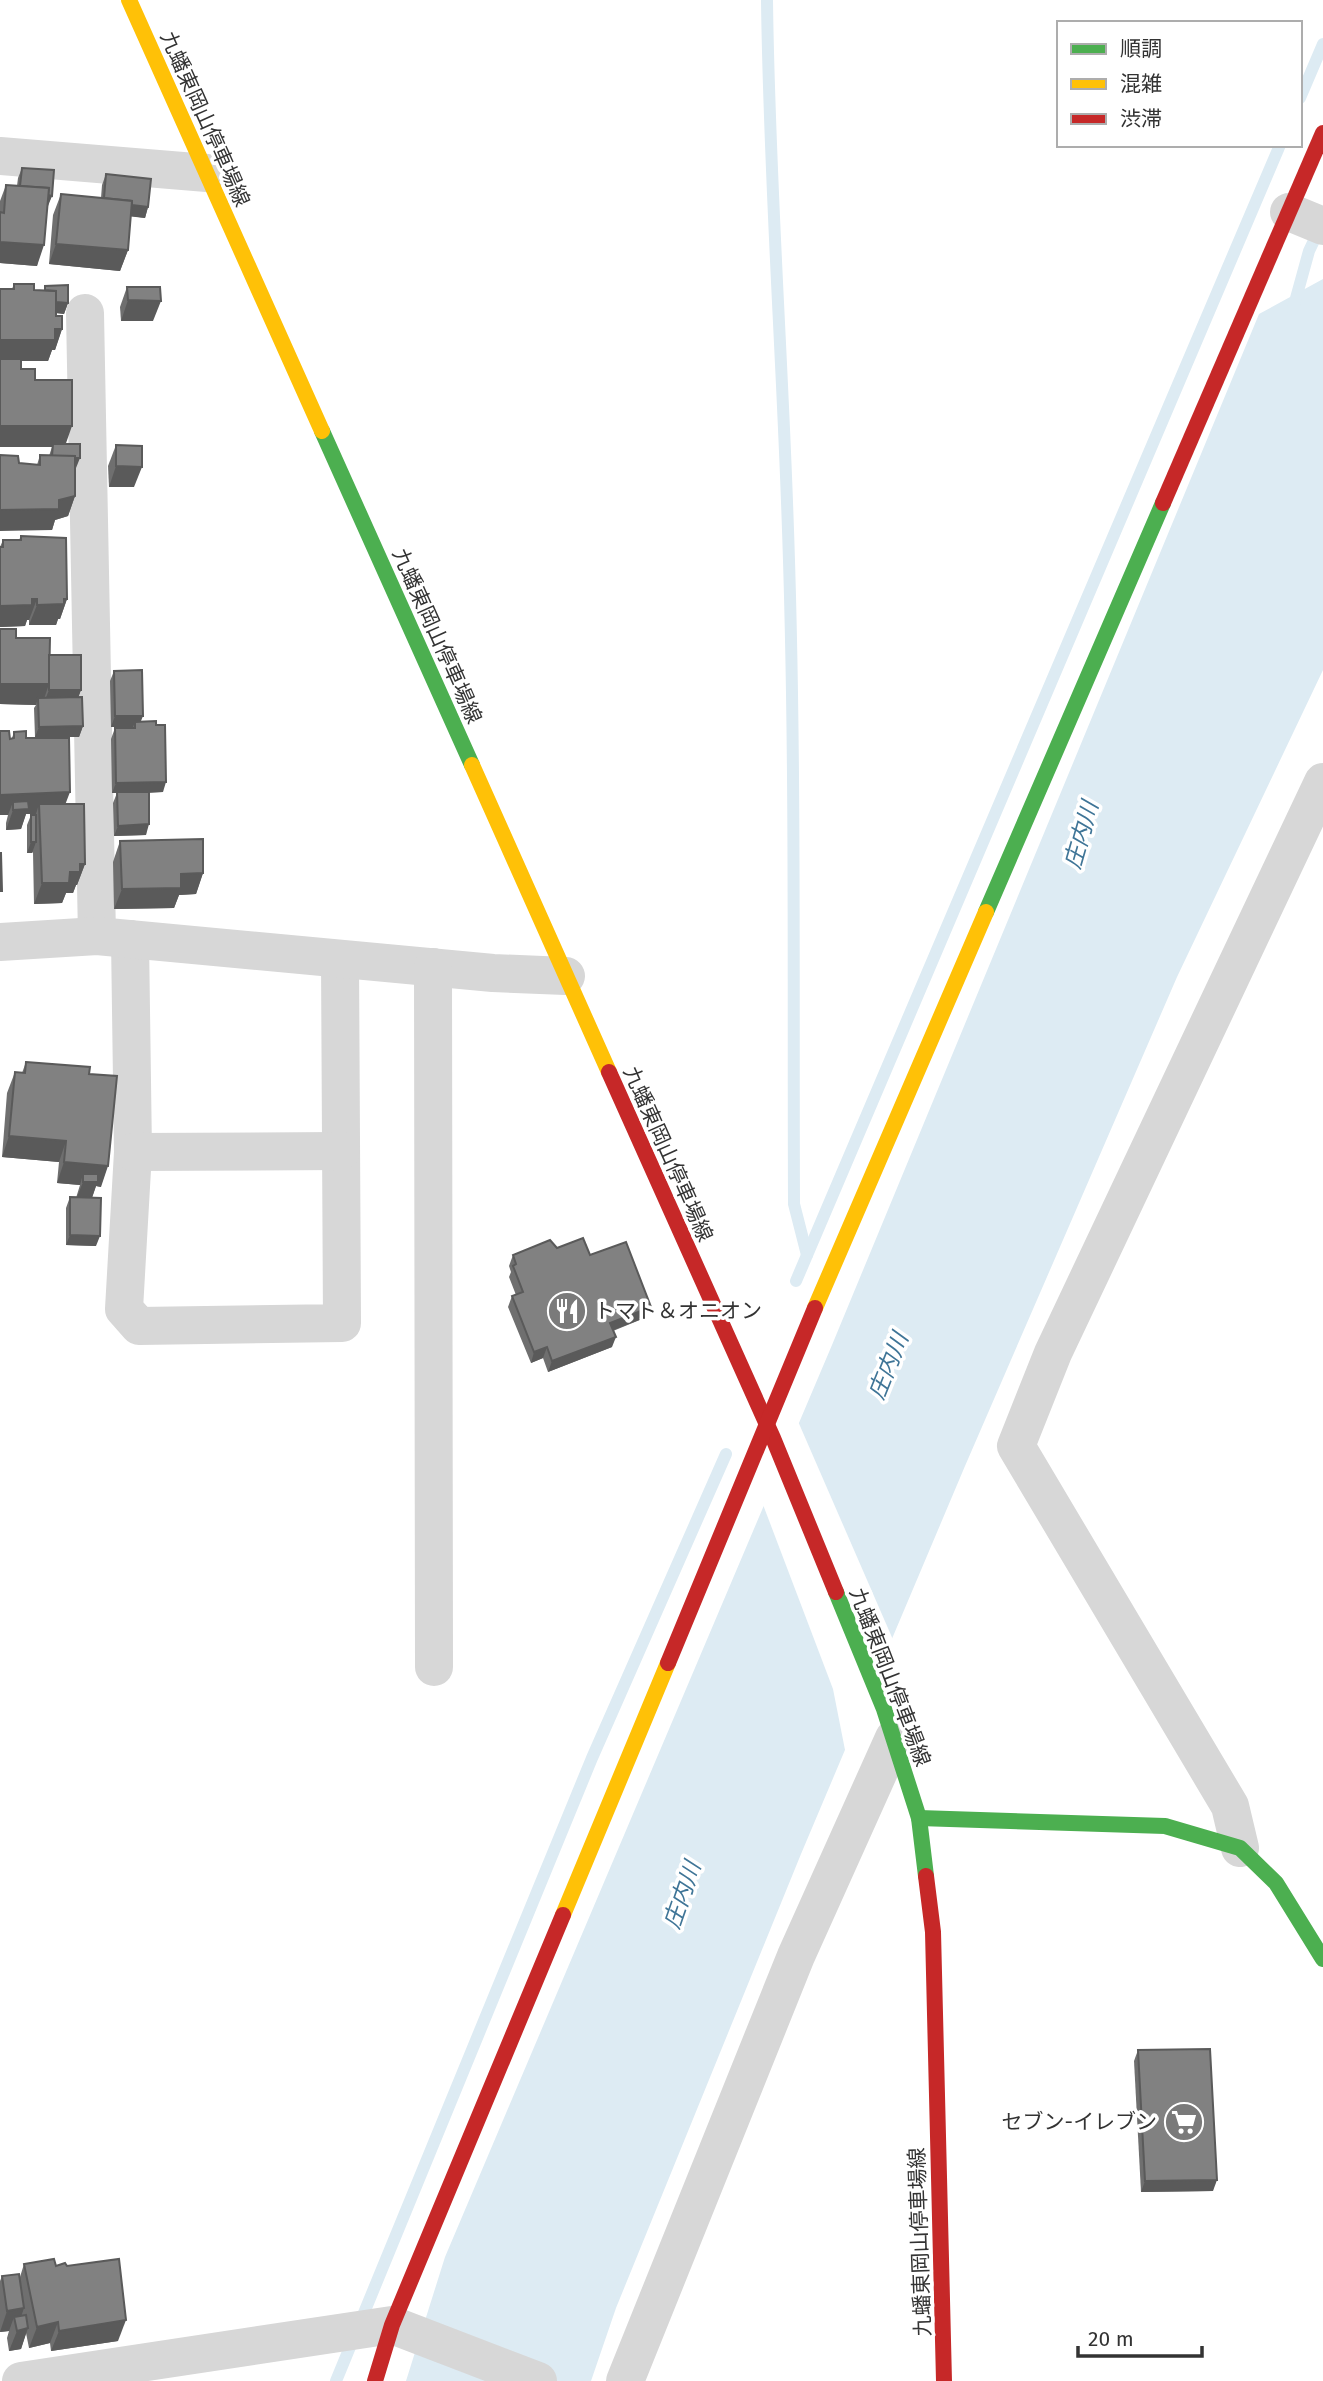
<svg xmlns="http://www.w3.org/2000/svg" width="1323" height="2381" font-family="'Fira Sans','Noto Sans JP',sans-serif">
  <style>
    .water { fill: #ddebf3 }
    .pier { fill: #fff }
    .lines { fill: none; stroke-linecap: round; stroke-linejoin: round }
    .stream { stroke: #ddebf3; stroke-width: 12 }
    .street { stroke: #d7d7d7; stroke-width: 38 }
    .fast { stroke: #4caf50; stroke-width: 16 }
    .slow { stroke: #ffc107; stroke-width: 16 }
    .jam { stroke: #c62828; stroke-width: 16 }
    .wall { fill: #6f6f6f }
    .shaded-wall { fill: #5a5a5a }
    .building { fill: #818181; stroke: #5a5a5a; stroke-width: 2 }
    .labels { text-anchor: middle; dominant-baseline: central; stroke-width: 7; stroke-linejoin: round; paint-order: stroke }
    .street-label { font-size: 21px; fill: #333; stroke: #fff }
    .poi-label { font-size: 21px; fill: #333; stroke: #fff; text-anchor: start }
    .water-label { font-size: 23px; font-style: italic; fill: #3f7597; stroke: #fff }
  </style>
  <rect width="100%" height="100%" fill="#fff"/>
  <path class="water" d="M 1323,279 L 1323,670 L 1177,977 L 965,1466 L 801,1854 L 616,2308 L 591,2381 L 406,2381 L 445,2257 L 832,1345 L 1259,314 Z"/>
  <path class="pier" d="M 797,1419 L 894,1642 L 846,1755 L 833,1689 L 762,1502 Z"/>
  <g class="lines">
    <g class="stream">
      <path d="M 767,0 C 769,168 781,335 787,502 C 796,736 793,970 794,1204 L 807,1255"/>
      <path d="M 1300,98 L 1323,44"/>
      <path d="M 1293,309 L 1309,251 L 1319,230"/>
      <path d="M 796,1281 L 1280,145"/>
      <path d="M 336,2381 L 592,1758 L 726,1454"/>
    </g>
    <g class="street">
      <path d="M 0,156 L 207,173"/>
      <path d="M 1289,212 L 1323,226"/>
      <path d="M 85,313 L 97,936"/>
      <path d="M 130,939 L 133,1152 L 124,1309 L 139,1326 L 342,1323 L 340,959"/>
      <path d="M 0,942 L 97,936 L 493,973 L 566,976"/>
      <path d="M 433,967 L 434,1667"/>
      <path d="M 133,1152 L 341,1151"/>
      <path d="M 1240,1848 L 1230,1806 L 1016,1446 L 1053,1353 L 1323,782"/>
      <path d="M 21,2381 L 392,2325 L 538,2381"/>
      <path d="M 625,2381 L 796,1956 L 894,1738"/>
    </g>
    <g class="fast">
      <path d="M 322,431 L 472,765"/>
      <path d="M 986,912 L 1163,503"/>
      <path d="M 836,1592 L 884,1709 L 919,1818 L 926,1876"/>
      <path d="M 919,1818 L 1165,1826 L 1240,1848 L 1276,1883 L 1323,1959"/>
    </g>
    <g class="slow">
      <path d="M 129,0 L 322,431"/>
      <path d="M 472,765 L 609,1072"/>
      <path d="M 815,1308 L 986,912"/>
      <path d="M 563,1915 L 668,1663"/>
    </g>
    <g class="jam">
      <path d="M 1163,503 L 1323,133"/>
      <path d="M 609,1072 L 773,1438 L 836,1592"/>
      <path d="M 668,1663 L 815,1308"/>
      <path d="M 926,1876 L 933,1932 L 944,2381"/>
      <path d="M 375,2381 L 392,2325 L 563,1915"/>
    </g>
  </g>
  <g class="wall">
    <path d="M 22,168 L 52,196 L 47,206 L 37,266 L 0,263 L 0,201 L 6,185 L 17,186 L 18,178 Z"/>
    <path d="M 106,174 L 148,207 L 145,218 L 131,216 L 128,250 L 120,271 L 49,264 L 53,215 L 61,194 L 101,198 L 102,185 Z"/>
    <path d="M 14,284 L 34,290 L 44,290 L 45,286 L 68,303 L 64,314 L 56,313 L 56,316 L 62,329 L 55,350 L 52,350 L 48,361 L 21,361 L 21,369 L 35,380 L 66,444 L 76,468 L 75,496 L 68,516 L 55,520 L 52,530 L 19,463 L 37,465 L 40,455 L 49,456 L 52,447 L 0,447 L 0,289 L 12,289 Z"/>
    <path d="M 127,287 L 153,321 L 121,321 L 120,307 Z"/>
    <path d="M 116,445 L 134,487 L 109,487 L 108,466 Z"/>
    <path d="M 21,536 L 67,599 L 60,619 L 58,619 L 56,625 L 29,625 L 29,620 L 27,620 L 25,626 L 0,627 L 0,547 L 3,540 L 19,540 Z"/>
    <path d="M 0,629 L 49,655 L 81,690 L 78,697 L 83,726 L 79,737 L 35,737 L 34,708 L 36,705 L 0,704 Z"/>
    <path d="M 114,671 L 141,721 L 163,792 L 149,793 L 146,835 L 114,836 L 113,803 L 117,793 L 112,793 L 111,739 L 115,728 L 133,728 L 133,727 L 111,727 L 110,681 Z"/>
    <path d="M 0,731 L 10,739 L 12,738 L 14,732 L 26,738 L 66,804 L 85,864 L 77,885 L 76,885 L 73,893 L 66,893 L 62,903 L 34,904 L 33,852 L 32,853 L 27,853 L 27,825 L 31,815 L 36,814 L 26,814 L 21,829 L 6,830 L 6,823 L 8,815 L 0,815 Z"/>
    <path d="M 120,841 L 203,873 L 196,894 L 179,895 L 174,908 L 114,909 L 113,862 Z"/>
    <path d="M 26,1062 L 89,1074 L 101,1187 L 96,1186 L 92,1198 L 96,1246 L 66,1245 L 66,1208 L 70,1197 L 76,1198 L 80,1185 L 57,1183 L 59,1162 L 2,1157 L 7,1093 L 15,1072 L 22,1073 Z"/>
    <path d="M 557,1248 L 590,1255 L 651,1307 L 647,1317 L 613,1331 L 612,1347 L 548,1372 L 543,1358 L 531,1363 L 508,1307 L 512,1296 L 516,1295 L 509,1277 L 511,1272 L 509,1266 L 513,1255 Z"/>
    <path d="M 1138,2050 L 1213,2191 L 1141,2192 L 1134,2061 Z"/>
    <path d="M 24,2264 L 56,2266 L 118,2341 L 51,2351 L 50,2343 L 29,2348 L 26,2333 L 21,2349 L 9,2351 L 7,2338 L 9,2331 L 0,2332 L 0,2281 L 2,2276 L 20,2277 Z"/>
  </g>
  <g class="shaded-wall">
    <path d="M 20,193 L 52,196 L 48,206 L 16,204 Z"/>
    <path d="M 103,202 L 148,207 L 145,218 L 99,213 Z"/>
    <path d="M 0,242 L 44,245 L 37,266 L 0,263 Z"/>
    <path d="M 56,244 L 128,250 L 120,271 L 49,264 Z"/>
    <path d="M 128,300 L 161,301 L 153,321 L 121,321 Z"/>
    <path d="M 45,301 L 68,303 L 64,314 L 41,311 Z"/>
    <path d="M 55,329 L 62,329 L 55,350 L 52,350 L 48,361 L 0,361 L 0,340 Z"/>
    <path d="M 0,426 L 72,426 L 65,446 L 53,444 L 52,447 L 0,447 Z"/>
    <path d="M 80,458 L 76,468 L 48,470 L 52,459 Z"/>
    <path d="M 116,466 L 142,467 L 134,487 L 109,487 Z"/>
    <path d="M 75,496 L 68,516 L 55,520 L 52,530 L 0,531 L 0,510 L 59,500 Z"/>
    <path d="M 32,599 L 37,599 L 29,620 L 27,620 L 25,626 L 0,627 L 0,606 Z"/>
    <path d="M 64,599 L 67,599 L 60,619 L 58,619 L 56,625 L 29,625 L 37,605 Z"/>
    <path d="M 0,684 L 49,684 L 42,705 L 38,698 L 36,705 L 0,704 Z"/>
    <path d="M 49,690 L 81,690 L 77,701 L 45,700 Z"/>
    <path d="M 115,716 L 143,716 L 139,726 L 135,722 L 133,727 L 111,727 Z"/>
    <path d="M 83,726 L 79,737 L 35,737 L 39,727 Z"/>
    <path d="M 166,782 L 163,792 L 112,793 L 116,783 Z"/>
    <path d="M 70,792 L 62,813 L 39,804 L 36,814 L 26,814 L 21,829 L 6,830 L 13,810 L 13,802 L 8,815 L 0,815 L 0,795 Z"/>
    <path d="M 149,824 L 146,835 L 114,836 L 118,826 Z"/>
    <path d="M 31,842 L 36,842 L 32,853 L 27,853 Z"/>
    <path d="M 80,864 L 85,864 L 77,885 L 76,885 L 73,893 L 66,893 L 62,903 L 34,904 L 42,883 L 70,872 Z"/>
    <path d="M 203,873 L 196,894 L 179,895 L 174,908 L 114,909 L 122,889 L 181,874 Z"/>
    <path d="M 9,1136 L 66,1141 L 59,1162 L 2,1157 Z"/>
    <path d="M 64,1162 L 108,1166 L 101,1187 L 96,1186 L 90,1203 L 75,1202 L 83,1182 L 83,1174 L 80,1185 L 57,1183 Z"/>
    <path d="M 70,1235 L 100,1236 L 96,1246 L 66,1245 Z"/>
    <path d="M 651,1307 L 647,1317 L 606,1333 L 610,1323 Z"/>
    <path d="M 616,1337 L 612,1347 L 548,1372 L 552,1361 Z"/>
    <path d="M 547,1347 L 543,1358 L 531,1363 L 534,1352 Z"/>
    <path d="M 1217,2180 L 1213,2191 L 1141,2192 L 1145,2181 Z"/>
    <path d="M 24,2308 L 17,2329 L 14,2317 L 9,2331 L 0,2332 L 7,2311 Z"/>
    <path d="M 126,2320 L 118,2341 L 51,2351 L 59,2331 Z"/>
    <path d="M 58,2322 L 50,2343 L 29,2348 L 37,2327 Z"/>
    <path d="M 28,2328 L 21,2349 L 9,2351 L 17,2331 Z"/>
  </g>
  <g class="building">
    <path d="M 22,168 L 54,170 L 52,196 L 48,195 L 49,188 L 20,186 Z"/>
    <path d="M 106,174 L 151,179 L 148,207 L 132,205 L 132,201 L 104,198 Z"/>
    <path d="M 6,185 L 49,188 L 44,245 L 0,242 L 0,212 L 4,213 Z"/>
    <path d="M 61,194 L 132,201 L 128,250 L 56,244 Z"/>
    <path d="M 14,284 L 34,284 L 34,290 L 56,291 L 56,316 L 62,316 L 62,329 L 55,329 L 55,340 L 0,340 L 0,289 L 14,289 Z"/>
    <path d="M 68,285 L 68,303 L 56,302 L 56,291 L 45,290 L 45,286 Z"/>
    <path d="M 127,287 L 160,287 L 161,301 L 128,300 Z"/>
    <path d="M 0,359 L 21,359 L 21,369 L 35,369 L 35,380 L 72,380 L 72,426 L 0,426 Z"/>
    <path d="M 53,444 L 80,444 L 80,458 L 75,458 L 75,456 L 52,456 Z"/>
    <path d="M 116,445 L 142,446 L 142,467 L 116,466 Z"/>
    <path d="M 0,455 L 18,456 L 19,463 L 40,465 L 40,455 L 75,456 L 75,496 L 59,500 L 59,509 L 0,510 Z"/>
    <path d="M 21,536 L 66,538 L 67,599 L 64,599 L 64,604 L 37,605 L 37,599 L 32,599 L 32,605 L 0,606 L 0,547 L 3,547 L 3,540 L 21,540 Z"/>
    <path d="M 0,629 L 16,629 L 16,638 L 50,638 L 49,684 L 0,684 Z"/>
    <rect x="49" y="655" width="32" height="35"/>
    <path d="M 142,670 L 143,716 L 115,716 L 114,671 Z"/>
    <path d="M 82,697 L 83,726 L 39,727 L 38,698 Z"/>
    <path d="M 156,721 L 156,725 L 165,725 L 166,782 L 116,783 L 115,728 L 135,728 L 135,722 Z"/>
    <path d="M 0,731 L 9,731 L 10,739 L 14,738 L 14,732 L 26,731 L 26,738 L 69,738 L 70,792 L 0,795 Z"/>
    <path d="M 117,792 L 149,792 L 149,824 L 118,826 Z"/>
    <path d="M 28,801 L 29,809 L 13,810 L 13,802 Z"/>
    <path d="M 39,804 L 84,804 L 85,864 L 80,864 L 80,872 L 70,872 L 69,883 L 42,883 Z"/>
    <rect x="31" y="815" width="5" height="27"/>
    <path d="M 203,839 L 203,873 L 181,874 L 181,888 L 122,889 L 120,841 Z"/>
    <path d="M 0,853 L 1,853 L 2,891 L 0,891 Z"/>
    <path d="M 26,1062 L 90,1067 L 89,1074 L 117,1076 L 108,1166 L 64,1162 L 66,1141 L 9,1136 L 15,1072 L 25,1073 Z"/>
    <rect x="83" y="1174" width="15" height="8"/>
    <path d="M 70,1197 L 101,1198 L 100,1236 L 70,1235 Z"/>
    <path d="M 583,1238 L 590,1255 L 626,1242 L 651,1307 L 610,1323 L 616,1337 L 552,1361 L 547,1347 L 534,1352 L 512,1296 L 523,1292 L 513,1266 L 516,1264 L 513,1255 L 550,1240 L 557,1248 Z"/>
    <path d="M 1210,2049 L 1217,2180 L 1145,2181 L 1138,2050 Z"/>
    <path d="M 54,2259 L 56,2266 L 65,2263 L 67,2266 L 119,2259 L 126,2320 L 59,2331 L 58,2322 L 37,2327 L 24,2264 Z"/>
    <path d="M 19,2274 L 24,2308 L 7,2311 L 2,2276 Z"/>
    <path d="M 26,2315 L 28,2328 L 17,2331 L 14,2317 Z"/>
  </g>
  <defs>
    <g id="restaurant-disc" transform="scale(2.0125)"><circle r="9.5" fill="#7a7a7a" stroke="#fff"/><path d="M-5-6h1v4h1v-4h1v4h1v-4h1v5L-1.5 .5V6h-2V.5L-5-1ZM5-6V6H3V1.5H1.5Q1.5-4 5-6Z" fill="#fff"/></g>
    <g id="supermarket-disc" transform="scale(2.0125)"><circle r="9.5" fill="#7a7a7a" stroke="#fff"/><path d="M-6-5.5h2.5l.6 2H6L4.5 2H-2.5L-4.4-4H-6ZM-1.5 3.2a1.3 1.3 0 1 0 .1 0ZM3 3.2a1.3 1.3 0 1 0 .1 0Z" fill="#fff"/></g>
  </defs>
  <g fill-rule="evenodd">
    <use href="#restaurant-disc" x="567" y="1311"/>
    <use href="#supermarket-disc" x="1184" y="2122"/>
  </g>
  <g class="labels">
    <g class="street-label">
      <text transform="translate(205 119) rotate(66)">九蟠東岡山停車場線</text>
      <text transform="translate(437 636) rotate(66)">九蟠東岡山停車場線</text>
      <text transform="translate(668 1154) rotate(66)">九蟠東岡山停車場線</text>
      <text transform="translate(890 1677) rotate(69)">九蟠東岡山停車場線</text>
      <text transform="translate(920 2242) rotate(-92)">九蟠東岡山停車場線</text>
    </g>
    <g class="poi-label">
      <text x="594" y="1311">トマト＆オニオン</text>
      <text x="1157" y="2122" text-anchor="end">セブン-イレブン</text>
    </g>
    <g class="water-label">
      <text transform="translate(1081 835) rotate(-74)">庄内川</text>
      <text transform="translate(888 1366) rotate(-68)">庄内川</text>
      <text transform="translate(682 1895) rotate(-71)">庄内川</text>
    </g>
  </g>
  <rect x="1057" y="21" width="245" height="126" fill="#ffffff" stroke="#adadad" stroke-width="2"/>
  <rect x="1071" y="44" width="35" height="10" fill="#4caf50" stroke="#adadad" stroke-width="2"/>
  <text x="1120" y="56" font-size="21" fill="#333333">順調</text>
  <rect x="1071" y="79" width="35" height="10" fill="#ffc107" stroke="#adadad" stroke-width="2"/>
  <text x="1120" y="91" font-size="21" fill="#333333">混雑</text>
  <rect x="1071" y="114" width="35" height="10" fill="#c62828" stroke="#adadad" stroke-width="2"/>
  <text x="1120" y="126" font-size="21" fill="#333333">渋滞</text>
  <path d="M1078 2346v10h124v-10" fill="none" stroke="#333333" stroke-width="3.5"/>
  <text x="1088" y="2346" font-size="21" fill="#333333" stroke="#ffffff" stroke-width="5" paint-order="stroke">20 m</text>
</svg>
